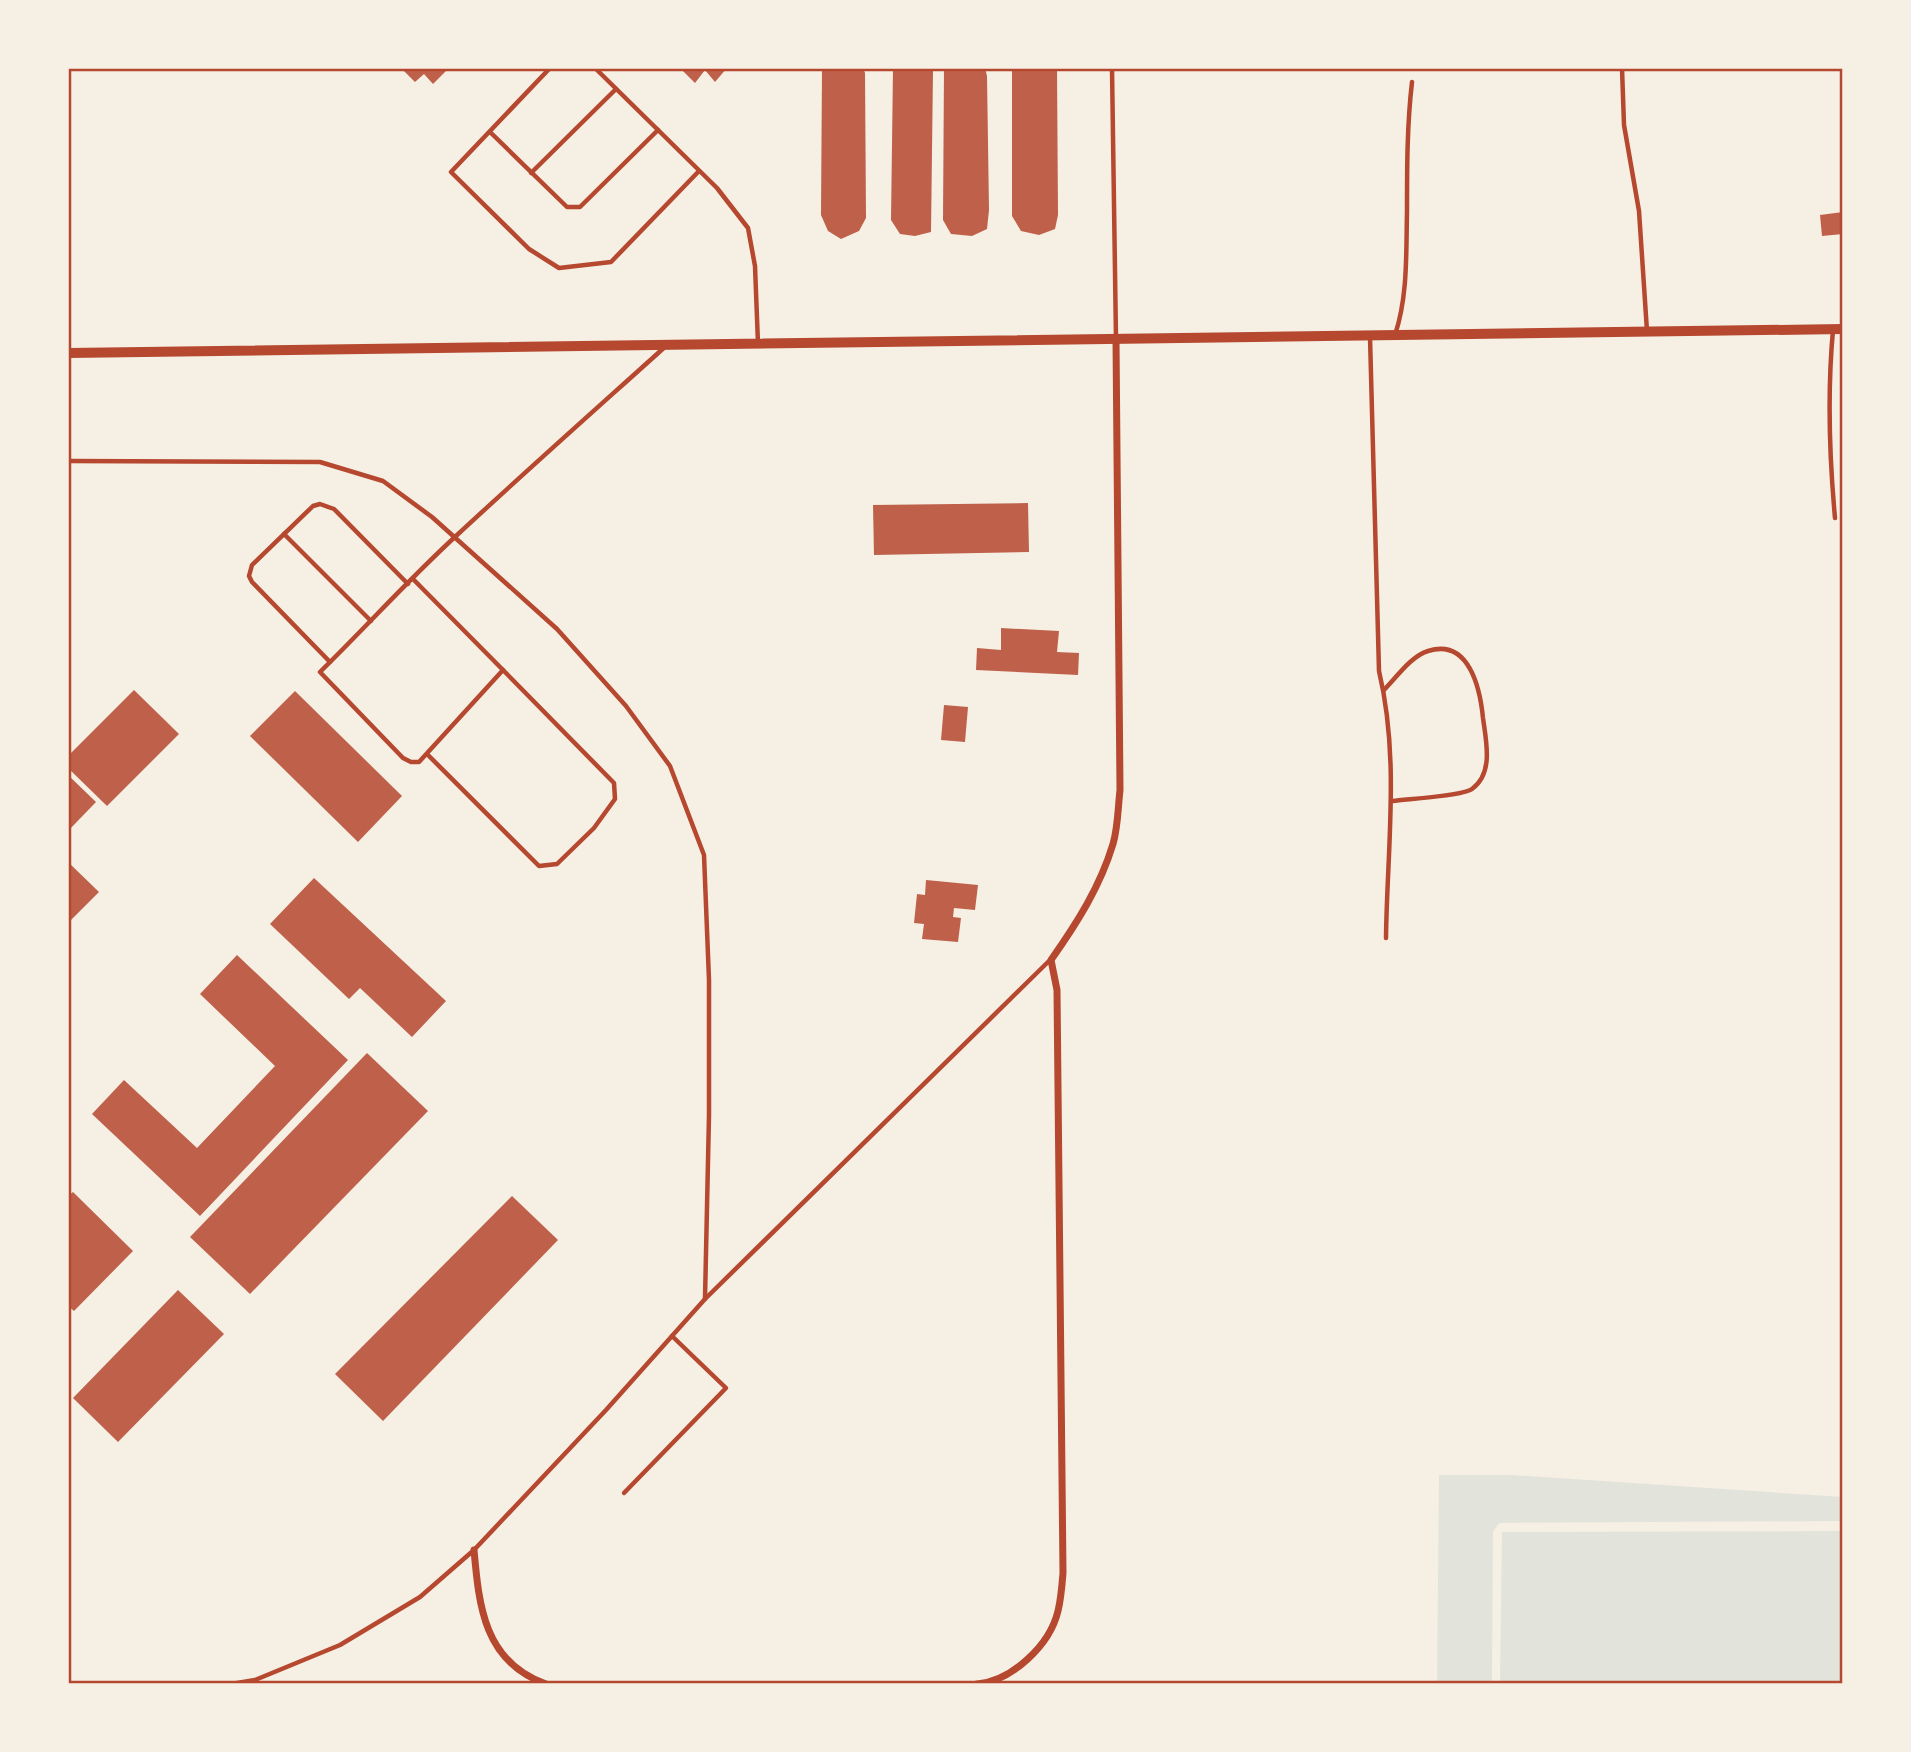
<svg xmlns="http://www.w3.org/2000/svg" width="1911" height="1752" font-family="Lato,sans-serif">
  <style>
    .green { fill: #e2e4dc }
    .building { fill: #bf614a }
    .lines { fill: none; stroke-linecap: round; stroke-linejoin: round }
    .service { stroke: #b5482f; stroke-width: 4.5 }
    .minor { stroke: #b5482f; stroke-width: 7 }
    .tertiary { stroke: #b5482f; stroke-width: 10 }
    .neatline { fill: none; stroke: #b5482f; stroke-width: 2.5 }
  </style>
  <rect width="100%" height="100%" fill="#f6efe4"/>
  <g class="green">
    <path d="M 1439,1475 L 1512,1475 L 1843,1497 L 1843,1521 L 1499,1523 L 1493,1532 L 1492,1684 L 1437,1684 Z"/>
    <path d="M 1843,1531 L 1843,1684 L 1500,1684 L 1502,1532 Z"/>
  </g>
  <g class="building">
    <path d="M 401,68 L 449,68 L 433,84 L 424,74 L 415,82 Z"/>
    <path d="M 680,68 L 727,68 L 715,82 L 705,70 L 695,83 Z"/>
    <path d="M 822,68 L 863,68 L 865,73 L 866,218 L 859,231 L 841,239 L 828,231 L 821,215 Z"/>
    <path d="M 893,68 L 931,68 L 933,71 L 931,232 L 915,236 L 900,234 L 891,220 Z"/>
    <path d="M 944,68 L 985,68 L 987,76 L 989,210 L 987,229 L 972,236 L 951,234 L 943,220 Z"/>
    <path d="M 1012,68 L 1057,68 L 1058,215 L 1055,229 L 1039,235 L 1021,231 L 1012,216 Z"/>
    <path d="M 1843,212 L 1843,234 L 1822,236 L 1820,215 Z"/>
    <path d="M 1028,503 L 1029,552 L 874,555 L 873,505 Z"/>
    <path d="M 1001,628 L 1059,631 L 1057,652 L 1079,653 L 1078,675 L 976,670 L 977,648 L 1001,650 Z"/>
    <path d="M 134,690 L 179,734 L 107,806 L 68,768 L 68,756 Z"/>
    <path d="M 295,691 L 402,796 L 358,842 L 250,736 Z"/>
    <path d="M 944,705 L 968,707 L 965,742 L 941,740 Z"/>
    <path d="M 68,775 L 96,802 L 68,831 Z"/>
    <path d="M 68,862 L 99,892 L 68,923 Z"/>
    <path d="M 314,878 L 446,1001 L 412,1037 L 360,988 L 349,999 L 270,924 Z"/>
    <path d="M 926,880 L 978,885 L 975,910 L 954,908 L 953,917 L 961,918 L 958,942 L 922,939 L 924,924 L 914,923 L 917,894 L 925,895 Z"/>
    <path d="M 237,955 L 348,1060 L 200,1216 L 92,1114 L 124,1080 L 197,1148 L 275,1066 L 200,994 Z"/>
    <path d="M 367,1053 L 428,1111 L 250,1294 L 190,1237 Z"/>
    <path d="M 73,1192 L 133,1251 L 74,1311 L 68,1306 L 68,1196 Z"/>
    <path d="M 512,1196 L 558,1240 L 383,1421 L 335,1374 Z"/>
    <path d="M 178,1290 L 224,1334 L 118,1442 L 73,1398 Z"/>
  </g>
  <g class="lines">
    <g class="service">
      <path d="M 550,68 L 451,172 L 529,249 L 559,268 L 611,262 L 699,171"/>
      <path d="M 595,68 L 717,188 L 748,228 L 755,266 L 758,344"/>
      <path d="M 1112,68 L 1116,339"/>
      <path d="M 1622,68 L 1624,125 L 1639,211 L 1647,331"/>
      <path d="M 490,132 L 567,207 L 580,207 L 658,130"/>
      <path d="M 531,173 L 616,89"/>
      <path d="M 1833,330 C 1827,395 1829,453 1835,518"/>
      <path d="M 1395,335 C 1408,296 1406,253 1407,212 C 1407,168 1407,125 1412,82"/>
      <path d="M 1370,337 L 1379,671 C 1400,759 1387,849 1386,938"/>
      <path d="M 68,461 L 320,462 L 383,481 L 432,517 L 557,629 L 626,706 L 670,766 L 704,855 L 709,980 L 709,1115 L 705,1299"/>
      <path d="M 284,534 L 371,621"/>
      <path d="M 413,579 L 503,670 L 419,762 L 411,762 L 403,758 L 320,672 C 366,627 409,579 456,536 C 525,472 596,409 666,346"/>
      <path d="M 330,662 L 252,582 L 249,576 L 252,565 L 313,506 L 320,504 L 334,509 L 408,584"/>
      <path d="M 1384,690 C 1396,678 1411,656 1428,651 C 1469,638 1480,688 1483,718 C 1486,741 1494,773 1472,789 C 1462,796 1408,799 1393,801"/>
      <path d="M 427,754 L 539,866 L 557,864 L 594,828 L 615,799 L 614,783 L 503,670"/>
      <path d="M 624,1493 L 726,1388 L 672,1336"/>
      <path d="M 231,1684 L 255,1680 L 340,1645 L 420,1597 L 474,1550 L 606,1410 L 705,1299 L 1050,960"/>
    </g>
    <g class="minor">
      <path d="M 474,1550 C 479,1606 484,1662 546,1684"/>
      <path d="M 977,1684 C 1012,1681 1050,1645 1058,1611 C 1061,1599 1062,1586 1063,1573 L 1057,990 L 1051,960 C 1077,923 1100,887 1113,844 C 1118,827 1118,807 1120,790 L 1116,340"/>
    </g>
    <path class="tertiary" d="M 68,353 L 1843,329"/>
  </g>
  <rect width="1911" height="1752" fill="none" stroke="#f6efe4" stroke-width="140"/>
  <rect x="70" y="70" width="1771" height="1612" class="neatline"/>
</svg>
